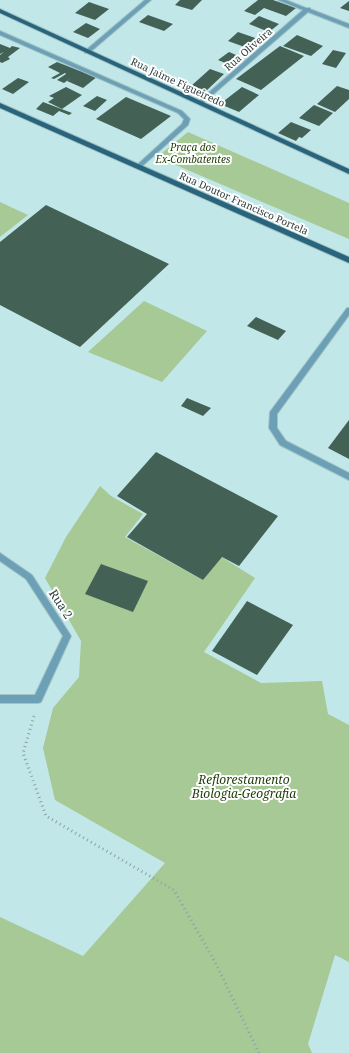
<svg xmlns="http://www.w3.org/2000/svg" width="349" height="1053" font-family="'Noto Serif',serif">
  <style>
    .green { fill: #a6c996 }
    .building { fill: #446155 }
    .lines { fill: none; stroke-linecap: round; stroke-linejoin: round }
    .lane-casing { stroke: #a2c2c3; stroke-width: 2 }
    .street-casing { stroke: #a2c2c3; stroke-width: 2 }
    .primary-casing { stroke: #a2c2c3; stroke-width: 2 }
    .path { stroke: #88a4a5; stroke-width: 3; stroke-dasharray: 1 3.5; stroke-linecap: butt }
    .lane { fill: #6ca0b7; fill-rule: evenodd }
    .street { fill: #6ca0b7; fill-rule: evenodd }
    .primary { fill: #28657d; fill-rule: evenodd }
    .labels { text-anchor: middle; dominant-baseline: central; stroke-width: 4; stroke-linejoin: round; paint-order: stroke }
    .far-street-label { font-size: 10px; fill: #2f3e3e; stroke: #fff }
    .far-park-label { font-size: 10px; font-style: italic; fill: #1a3b03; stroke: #fff }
    .street-label { font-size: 12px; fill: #2f3e3e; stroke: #fff }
    .park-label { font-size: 12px; font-style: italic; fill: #1a3b03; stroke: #fff }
  </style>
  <rect width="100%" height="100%" fill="#c2e7e8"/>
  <g class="green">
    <path d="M 188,132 L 349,203 L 349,239 L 157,157 Z"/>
    <path d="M 0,202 L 28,215 L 0,237 Z"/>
    <path d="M 144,301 L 207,331 L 162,382 L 88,352 Z"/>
    <path d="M 100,486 L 111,496 L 143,514 L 125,537 L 203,580 L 220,556 L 255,578 L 204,652 L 261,683 L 322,681 L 328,714 L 349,725 L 349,962 L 335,955 L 308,1044 L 312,1053 L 0,1053 L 0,917 L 83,956 L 165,863 L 55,800 L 43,748 L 53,708 L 79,677 L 81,641 L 45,578 L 66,537 Z"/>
  </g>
  <g class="building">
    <path d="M 180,0 L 202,0 L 192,10 L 175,5 Z"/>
    <path d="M 258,0 L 273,0 L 296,8 L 286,16 L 264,8 L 255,15 L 244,11 Z"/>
    <path d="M 349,1 L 349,11 L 340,8 Z"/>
    <path d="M 89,2 L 109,9 L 95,20 L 75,13 Z"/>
    <path d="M 148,15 L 173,24 L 164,31 L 139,22 Z"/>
    <path d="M 259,16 L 279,24 L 269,32 L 249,24 Z"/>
    <path d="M 86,23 L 100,29 L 88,38 L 73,32 Z"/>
    <path d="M 238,32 L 261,40 L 250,49 L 228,41 Z"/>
    <path d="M 297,35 L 323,46 L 311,56 L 283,46 Z"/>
    <path d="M 0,44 L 10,48 L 12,46 L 20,48 L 8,57 L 10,59 L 2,63 L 0,62 L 0,55 L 4,52 L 0,54 Z"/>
    <path d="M 280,46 L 304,56 L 261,90 L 236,79 Z"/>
    <path d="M 333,50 L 346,53 L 336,68 L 322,64 Z"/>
    <path d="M 229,52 L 241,57 L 230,65 L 218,60 Z"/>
    <path d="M 57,62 L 80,71 L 82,70 L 98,76 L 83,88 L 67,81 L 72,77 L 64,83 L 57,80 L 66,74 L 65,73 L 54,79 L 51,78 L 60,73 L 48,67 Z"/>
    <path d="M 210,69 L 224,74 L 205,92 L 191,86 Z"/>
    <path d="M 18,78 L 29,82 L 13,94 L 2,89 Z"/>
    <path d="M 337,86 L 349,90 L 349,99 L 335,112 L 317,104 Z"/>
    <path d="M 66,87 L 82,95 L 62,109 L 48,102 L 54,98 L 49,96 Z"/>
    <path d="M 242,87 L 259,95 L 239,112 L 220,104 Z"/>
    <path d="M 97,96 L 107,100 L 95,111 L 83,106 Z"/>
    <path d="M 126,97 L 171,116 L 141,139 L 96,119 Z"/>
    <path d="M 43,102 L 72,113 L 69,115 L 59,111 L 53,116 L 36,109 Z"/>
    <path d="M 314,105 L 333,113 L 319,126 L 299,118 Z"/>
    <path d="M 291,122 L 311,130 L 302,138 L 299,137 L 296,141 L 278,133 Z"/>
    <path d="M 46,205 L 169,264 L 80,347 L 0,305 L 0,242 Z"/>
    <path d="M 256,317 L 286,331 L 278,340 L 247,326 Z"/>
    <path d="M 187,398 L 211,408 L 203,416 L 181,406 Z"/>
    <path d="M 349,420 L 349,459 L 328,448 Z"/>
    <path d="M 156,452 L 278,516 L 239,566 L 222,557 L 203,580 L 127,537 L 147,514 L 117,496 Z"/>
    <path d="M 101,564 L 148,581 L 133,612 L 85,594 Z"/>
    <path d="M 247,601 L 293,625 L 257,675 L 212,651 Z"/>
  </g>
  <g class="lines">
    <g class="lane-casing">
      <path id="lane" d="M 347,308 L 349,308 L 349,315 L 277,414 L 277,428 L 286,441 L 349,473 L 349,480 L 280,445 L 269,428 L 270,412 Z"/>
    </g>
    <g class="street-casing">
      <g id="street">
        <path d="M 145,0 L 151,0 L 89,53 L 85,53 L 85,51 Z"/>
        <path d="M 278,0 L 286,0 L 306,8 L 310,8 L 310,9 L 349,24 L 349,28 L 308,12 L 202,104 L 198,104 L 198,102 L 303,10 Z"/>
        <path d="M 0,31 L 182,111 L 190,119 L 188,125 L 140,168 L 136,168 L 136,166 L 182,124 L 184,119 L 178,113 L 0,35 Z"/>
        <path d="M 0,553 L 32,575 L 71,636 L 41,702 L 38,703 L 0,703 L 0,695 L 35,695 L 63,636 L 26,579 L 0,561 Z"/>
      </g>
    </g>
    <g class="primary-casing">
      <g id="primary">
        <path d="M 0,9 L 349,169 L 349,174 L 0,13 Z"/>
        <path d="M 0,103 L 349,257 L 349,263 L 0,108 Z"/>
      </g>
    </g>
    <path class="path" d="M 34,716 L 23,753 L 46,816 L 174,890 L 215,962 L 259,1053"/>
    <use href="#lane" class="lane"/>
    <use href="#street" class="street"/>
    <use href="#primary" class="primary"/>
  </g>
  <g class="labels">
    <g class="far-street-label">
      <text transform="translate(248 49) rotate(-41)">Rua Oliveira</text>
      <text transform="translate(178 82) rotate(25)">Rua Jaime Figueiredo</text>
      <text transform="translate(244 203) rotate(24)">Rua Doutor Francisco Portela</text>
    </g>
    <g class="far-park-label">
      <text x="193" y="147">Praça dos<tspan x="193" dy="12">Ex-Combatentes</tspan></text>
    </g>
    <g class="street-label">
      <text transform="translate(61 604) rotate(57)">Rua 2</text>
    </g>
    <g class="park-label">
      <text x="244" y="779">Reflorestamento<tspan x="244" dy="14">Biologia-Geografia</tspan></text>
    </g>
  </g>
</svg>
